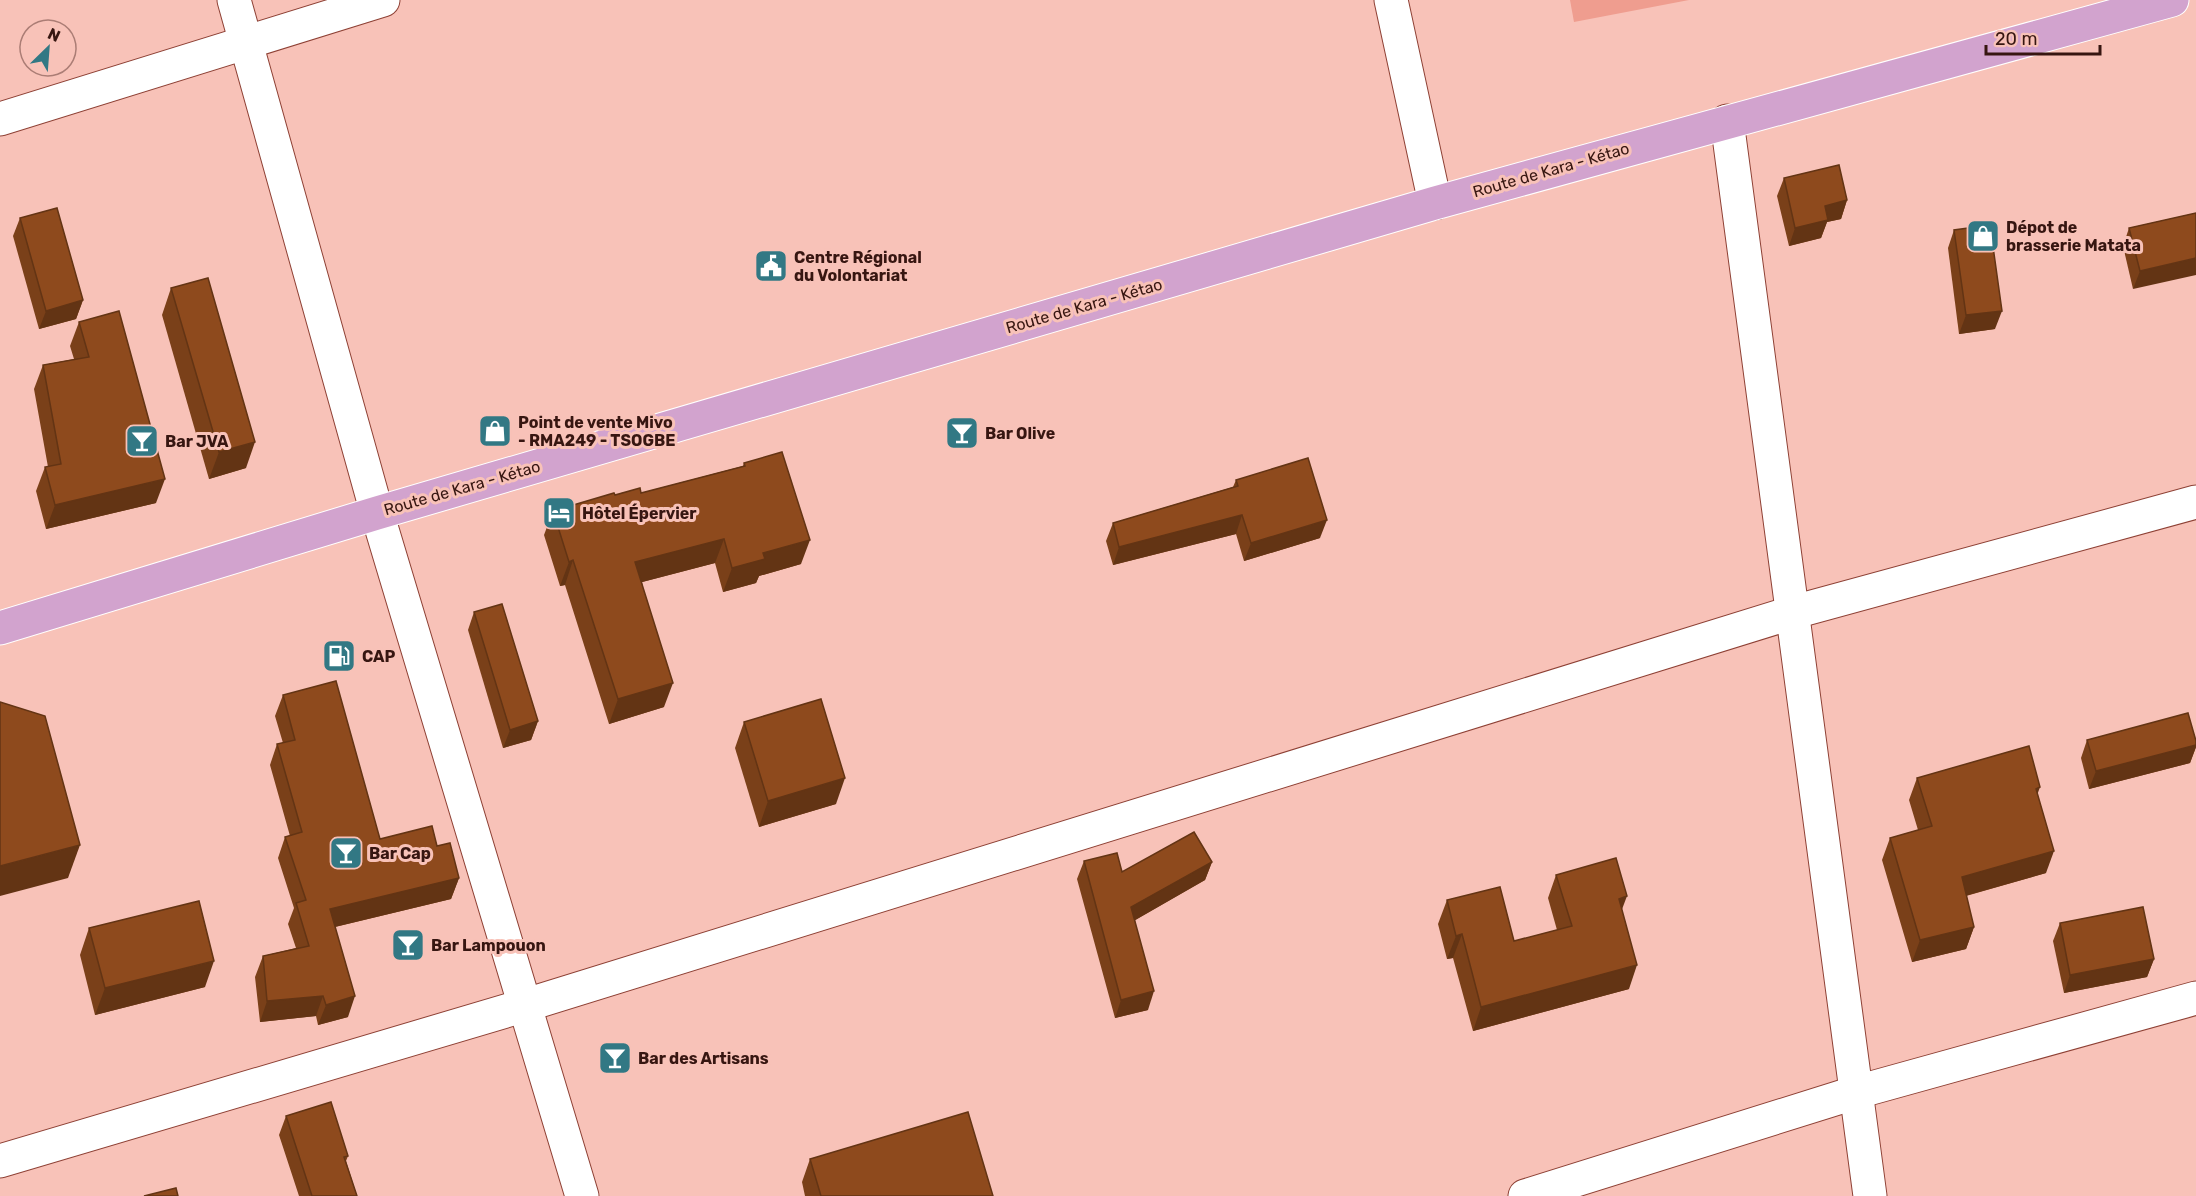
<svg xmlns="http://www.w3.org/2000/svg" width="2196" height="1196" font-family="Rubik,sans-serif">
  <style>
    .green { fill: #ef9d8f }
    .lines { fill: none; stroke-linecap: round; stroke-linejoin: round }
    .minor-casing { stroke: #8e4135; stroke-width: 35 }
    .primary-casing { stroke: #fff; stroke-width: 35 }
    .minor { stroke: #fff; stroke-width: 33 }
    .primary { stroke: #d2a3ce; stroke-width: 33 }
    .wall { fill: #7a4019 }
    .shaded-wall { fill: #633414 }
    .building { fill: #8e4a1d; stroke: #633414; stroke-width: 1.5 }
    .labels { text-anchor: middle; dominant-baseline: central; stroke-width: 6; stroke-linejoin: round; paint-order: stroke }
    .street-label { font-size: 16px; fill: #371611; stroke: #f8c2b8 }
    .poi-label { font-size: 16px; font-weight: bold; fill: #371611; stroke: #f8c2b8; text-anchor: start }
  </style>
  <rect width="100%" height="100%" fill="#f8c2b8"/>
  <path class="green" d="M 1570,0 L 1689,0 L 1574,22 Z"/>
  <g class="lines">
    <g class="minor-casing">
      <g id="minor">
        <path d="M 234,0 L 377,513 L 582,1196"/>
        <path d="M 1391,0 L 1435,203"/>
        <path d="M 0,119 L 383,0"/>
        <path d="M 1727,121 L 1870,1196"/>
        <path d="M 0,1161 L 526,1005 L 1794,612 L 2196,502"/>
        <path d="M 1525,1196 L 1857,1092 L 2196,998"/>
      </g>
    </g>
    <g class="primary-casing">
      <path id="primary" d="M 0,628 L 377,513 L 1435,203 L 2172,0"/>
    </g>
    <use href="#minor" class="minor"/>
    <use href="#primary" class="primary"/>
  </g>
  <g class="wall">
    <path d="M 1784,178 L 1847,200 L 1841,219 L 1827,222 L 1821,238 L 1789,246 L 1777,196 Z"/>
    <path d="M 2196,213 L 2133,289 L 2123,246 L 2129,228 Z"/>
    <path d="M 20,218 L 83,300 L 76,319 L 39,329 L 13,236 Z"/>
    <path d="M 1954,230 L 1995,329 L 1959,334 L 1948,248 Z"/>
    <path d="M 171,288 L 246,468 L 209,479 L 162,315 Z"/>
    <path d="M 79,322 L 156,503 L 46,529 L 36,491 L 45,467 L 48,467 L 34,389 L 43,365 L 74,359 L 70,346 Z"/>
    <path d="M 744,463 L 801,564 L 759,576 L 756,583 L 723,592 L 715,563 L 642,582 L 664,707 L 609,724 L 565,585 L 560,586 L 544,535 L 553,511 L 615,495 L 641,493 L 743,466 Z"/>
    <path d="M 1236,480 L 1320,538 L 1244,561 L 1236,534 L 1113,565 L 1106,541 L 1113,523 L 1233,487 Z"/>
    <path d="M 474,612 L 538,721 L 531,740 L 503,748 L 468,630 Z"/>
    <path d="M 283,695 L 380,839 L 437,846 L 459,878 L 451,899 L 335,927 L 348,1017 L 318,1025 L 316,1016 L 260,1022 L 255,977 L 263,956 L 296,948 L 288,924 L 294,908 L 278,858 L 285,837 L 290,836 L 270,765 L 277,744 L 283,743 L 275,716 Z"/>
    <path d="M 744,722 L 836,804 L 759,827 L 735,748 Z"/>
    <path d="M 2087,740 L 2196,741 L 2196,747 L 2190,763 L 2089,789 L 2081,758 Z"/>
    <path d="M 1917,778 L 2038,795 L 2046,873 L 1966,896 L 1974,927 L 1966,949 L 1912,962 L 1882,860 L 1890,838 L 1918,830 L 1909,800 Z"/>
    <path d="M 1084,861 L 1122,872 L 1212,862 L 1205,880 L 1135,920 L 1148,1010 L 1115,1018 L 1077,879 Z"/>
    <path d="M 1556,875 L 1622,910 L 1629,989 L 1473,1031 L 1453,958 L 1447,959 L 1438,924 L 1447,900 L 1514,941 L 1557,930 L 1548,898 Z"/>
    <path d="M 2060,923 L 2154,959 L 2147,977 L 2064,993 L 2053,941 Z"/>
    <path d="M 89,928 L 205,987 L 95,1015 L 80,955 Z"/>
    <path d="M 286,1116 L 348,1156 L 346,1161 L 357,1196 L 299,1196 L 279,1135 Z"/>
    <path d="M 810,1159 L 993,1196 L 805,1196 L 802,1182 Z"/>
  </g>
  <g class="shaded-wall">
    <path d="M 1847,200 L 1841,219 L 1827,222 L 1821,238 L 1789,246 L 1795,228 L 1825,206 Z"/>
    <path d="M 2196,258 L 2196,275 L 2133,289 L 2140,271 Z"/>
    <path d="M 83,300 L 76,319 L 39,329 L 46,311 Z"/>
    <path d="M 2002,311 L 1995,329 L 1959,334 L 1966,315 Z"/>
    <path d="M 255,442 L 246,468 L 209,479 L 219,452 Z"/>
    <path d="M 165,479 L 156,503 L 46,529 L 55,505 Z"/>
    <path d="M 1242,515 L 1236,534 L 1113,565 L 1119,547 Z"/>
    <path d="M 1327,520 L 1320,538 L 1244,561 L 1251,543 Z"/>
    <path d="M 724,539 L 715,563 L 627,586 L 635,562 Z"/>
    <path d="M 810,540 L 801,564 L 759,576 L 756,583 L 723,592 L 732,568 L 763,553 Z"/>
    <path d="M 573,560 L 565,585 L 560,586 L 569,562 Z"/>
    <path d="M 673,683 L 664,707 L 609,724 L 618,699 Z"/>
    <path d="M 538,721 L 531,740 L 503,748 L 510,730 Z"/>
    <path d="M 2196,745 L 2196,747 L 2190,763 L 2089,789 L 2096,771 Z"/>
    <path d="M 845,778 L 836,804 L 759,827 L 768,801 Z"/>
    <path d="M 2040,787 L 2032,809 L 2036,789 Z"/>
    <path d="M 80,845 L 68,878 L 0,896 L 0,866 Z"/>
    <path d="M 2054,851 L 2046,873 L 1954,899 L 1962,877 Z"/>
    <path d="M 1212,862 L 1205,880 L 1125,926 L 1131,907 Z"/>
    <path d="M 459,878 L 451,899 L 322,930 L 330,909 Z"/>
    <path d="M 1627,896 L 1618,920 L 1619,899 Z"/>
    <path d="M 1974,927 L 1966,949 L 1912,962 L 1920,940 Z"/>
    <path d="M 1462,934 L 1453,958 L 1447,959 L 1456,936 Z"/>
    <path d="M 2154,959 L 2147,977 L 2064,993 L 2070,975 Z"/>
    <path d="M 214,961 L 205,987 L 95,1015 L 105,988 Z"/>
    <path d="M 1637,965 L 1629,989 L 1473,1031 L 1481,1007 Z"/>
    <path d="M 1154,991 L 1148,1010 L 1115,1018 L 1121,1000 Z"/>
    <path d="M 323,996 L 316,1016 L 260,1022 L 267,1001 Z"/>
    <path d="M 355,996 L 348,1017 L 318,1025 L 326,1005 Z"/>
  </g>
  <g class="building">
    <path d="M 1839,165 L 1847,200 L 1825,206 L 1828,220 L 1795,228 L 1784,178 Z"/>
    <path d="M 57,208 L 83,300 L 46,311 L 20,218 Z"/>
    <path d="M 2196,213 L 2196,258 L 2140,271 L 2129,228 Z"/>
    <path d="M 1990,225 L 2002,311 L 1966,315 L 1954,230 Z"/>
    <path d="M 208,278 L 255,442 L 219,452 L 171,288 Z"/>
    <path d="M 119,311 L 165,479 L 55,505 L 45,467 L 61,464 L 43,365 L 89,357 L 79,322 Z"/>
    <path d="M 782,452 L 810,540 L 763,553 L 765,559 L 732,568 L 724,539 L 635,562 L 673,683 L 618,699 L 573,560 L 569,562 L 553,511 L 614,493 L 615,495 L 640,488 L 641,493 L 745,466 L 744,463 Z"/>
    <path d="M 1308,458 L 1327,520 L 1251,543 L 1242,515 L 1119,547 L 1113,523 L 1238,486 L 1236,480 Z"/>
    <path d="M 502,604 L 538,721 L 510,730 L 474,612 Z"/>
    <path d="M 336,681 L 380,839 L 432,826 L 437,846 L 450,843 L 459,878 L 330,909 L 355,996 L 326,1005 L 323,996 L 267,1001 L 263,956 L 309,946 L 296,903 L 306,900 L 285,837 L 302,832 L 277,744 L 295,740 L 283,695 Z"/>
    <path d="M 821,699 L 845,778 L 768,801 L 744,722 Z"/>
    <path d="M 0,702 L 45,716 L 80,845 L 0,866 Z"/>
    <path d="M 2188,713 L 2196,741 L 2196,745 L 2096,771 L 2087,740 Z"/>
    <path d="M 2029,746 L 2040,787 L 2036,789 L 2054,851 L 1962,877 L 1974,927 L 1920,940 L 1890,838 L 1932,826 L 1917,778 Z"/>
    <path d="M 1194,832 L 1212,862 L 1131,907 L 1154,991 L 1121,1000 L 1084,861 L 1117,853 L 1122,872 Z"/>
    <path d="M 1616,858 L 1627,896 L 1619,899 L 1637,965 L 1481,1007 L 1462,934 L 1456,936 L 1447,900 L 1500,887 L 1514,941 L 1572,926 L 1556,875 Z"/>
    <path d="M 199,901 L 214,961 L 105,988 L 89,928 Z"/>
    <path d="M 2143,907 L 2154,959 L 2070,975 L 2060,923 Z"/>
    <path d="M 331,1102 L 348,1156 L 344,1157 L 357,1196 L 312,1196 L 286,1116 Z"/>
    <path d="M 968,1112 L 993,1196 L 821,1196 L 810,1159 Z"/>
    <path d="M 176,1188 L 178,1196 L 144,1196 Z"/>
  </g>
  <defs>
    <g id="shop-square" transform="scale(1.725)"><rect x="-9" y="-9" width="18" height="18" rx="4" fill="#327884" stroke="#f8c2b8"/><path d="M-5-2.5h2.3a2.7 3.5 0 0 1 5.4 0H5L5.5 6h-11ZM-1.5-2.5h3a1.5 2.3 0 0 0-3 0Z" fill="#fff"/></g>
    <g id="civic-square" transform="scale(1.725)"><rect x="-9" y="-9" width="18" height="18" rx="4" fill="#327884" stroke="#f8c2b8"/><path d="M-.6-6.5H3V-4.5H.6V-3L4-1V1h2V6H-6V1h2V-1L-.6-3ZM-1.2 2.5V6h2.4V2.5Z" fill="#fff"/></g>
    <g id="bar-square" transform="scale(1.725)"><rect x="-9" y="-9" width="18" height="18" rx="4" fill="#327884" stroke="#f8c2b8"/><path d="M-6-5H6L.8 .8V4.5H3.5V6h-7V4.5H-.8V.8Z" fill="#fff"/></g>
    <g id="hotel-square" transform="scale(1.725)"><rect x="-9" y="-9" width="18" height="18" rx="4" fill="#327884" stroke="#f8c2b8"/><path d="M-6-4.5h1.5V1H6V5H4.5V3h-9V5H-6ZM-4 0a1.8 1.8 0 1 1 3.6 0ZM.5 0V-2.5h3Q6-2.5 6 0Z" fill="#fff"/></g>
    <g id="fuel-square" transform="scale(1.725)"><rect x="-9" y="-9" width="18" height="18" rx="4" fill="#327884" stroke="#f8c2b8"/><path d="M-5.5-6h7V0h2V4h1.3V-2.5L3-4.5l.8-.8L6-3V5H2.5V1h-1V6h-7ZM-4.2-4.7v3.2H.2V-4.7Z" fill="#fff"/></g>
  </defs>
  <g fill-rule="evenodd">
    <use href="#shop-square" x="1983" y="236"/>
    <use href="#civic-square" x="771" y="266"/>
    <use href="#shop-square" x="495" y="431"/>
    <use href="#bar-square" x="962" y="433"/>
    <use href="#bar-square" x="142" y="441"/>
    <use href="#hotel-square" x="559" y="513"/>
    <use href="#fuel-square" x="339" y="656"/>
    <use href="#bar-square" x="346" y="853"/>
    <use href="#bar-square" x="408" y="945"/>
    <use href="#bar-square" x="615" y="1058"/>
  </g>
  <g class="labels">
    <g class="street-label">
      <text transform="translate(1551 170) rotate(-16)">Route de Kara - Kétao</text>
      <text transform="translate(1084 306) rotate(-16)">Route de Kara - Kétao</text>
      <text transform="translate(462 488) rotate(-16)">Route de Kara - Kétao</text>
    </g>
    <g class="poi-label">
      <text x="2006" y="227">Dépot de<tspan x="2006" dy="18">brasserie Matata</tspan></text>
      <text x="794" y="257">Centre Régional<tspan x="794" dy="18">du Volontariat</tspan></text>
      <text x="518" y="422">Point de vente Mivo<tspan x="518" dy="18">- RMA249 - TSOGBE</tspan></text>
      <text x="985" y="433">Bar Olive</text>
      <text x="165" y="441">Bar JVA</text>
      <text x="582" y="513">Hôtel Épervier</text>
      <text x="362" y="656">CAP</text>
      <text x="369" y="853">Bar Cap</text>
      <text x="431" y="945">Bar Lampouon</text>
      <text x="638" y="1058">Bar des Artisans</text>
    </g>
  </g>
  <g transform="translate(48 48) rotate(25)"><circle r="28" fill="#f8c2b8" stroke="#ab7d75" stroke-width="1.5"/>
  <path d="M0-4.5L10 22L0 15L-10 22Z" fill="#327884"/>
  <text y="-9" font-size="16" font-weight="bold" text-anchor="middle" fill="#371611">N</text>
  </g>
  <path d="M1986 45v9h114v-9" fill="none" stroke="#371611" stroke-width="3"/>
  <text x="1995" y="45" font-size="18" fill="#371611" stroke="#f8c2b8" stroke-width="4.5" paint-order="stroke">20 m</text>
</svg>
